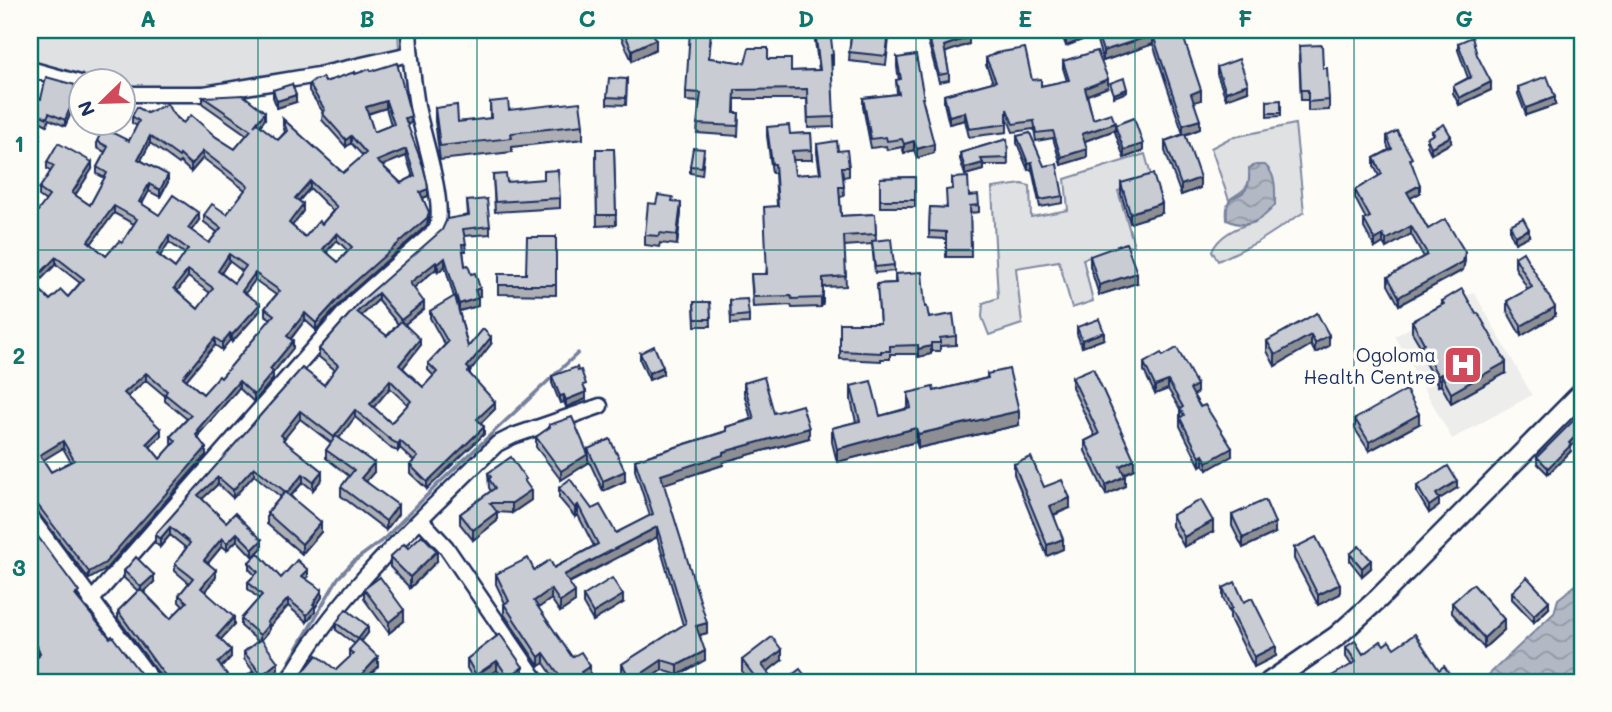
<svg xmlns="http://www.w3.org/2000/svg" width="1612" height="712" font-family="Mali,sans-serif">
  <style>
    .built { fill: #edeeec }
    .grass { fill: #e0e1e3; stroke: #7e88a0; stroke-width: 2 }
    .water { fill: url(#water-waves); stroke: #76819c; stroke-width: 2 }
    .lines { fill: none; stroke-linecap: round; stroke-linejoin: round }
    .stream { stroke: #76819c; stroke-width: 3.5 }
    .minor-casing { stroke: #1b2f5e; stroke-width: 19 }
    .tertiary-casing { stroke: #1b2f5e; stroke-width: 24 }
    .minor { stroke: #fdfcf7; stroke-width: 14 }
    .tertiary { stroke: #fdfcf7; stroke-width: 19 }
    .wall { fill: #adafb5; stroke: #1b2f5e; stroke-width: 2; fill-rule: evenodd }
    .shaded-wall { fill: #8d8f94; stroke: #1b2f5e; stroke-width: 2 }
    .building { fill: #c9ccd3; stroke: #1b2f5e; stroke-width: 2; fill-rule: evenodd }
    .grid { fill: none; stroke: #0f766e; stroke-width: 2; stroke-opacity: 0.55 }
    .labels { text-anchor: middle; dominant-baseline: central; stroke-width: 7; stroke-linejoin: round; paint-order: stroke }
    .poi-label { font-size: 19px; fill: #1b2f5e; stroke: #fdfcf7; text-anchor: end }
    .neatline { fill: none; stroke: #0f766e; stroke-width: 2.5 }
    .grid-label { font-size: 23px; text-anchor: middle; font-weight: bold; fill: #0f766e }
  </style>
  <defs>
    <pattern id="water-waves" width="16" height="10" patternUnits="userSpaceOnUse" patternTransform="scale(1.75)"><rect width="16" height="10" fill="#b3b8c5"/><path d="M0 5q4-4 8 0t8 0" fill="none" stroke="#9196a3"/></pattern>
  </defs>
  <rect width="100%" height="100%" fill="#fdfcf7"/>
  <filter id="ink" filterUnits="userSpaceOnUse"><feTurbulence type="fractalNoise" baseFrequency=".0143" numOctaves="2"/><feDisplacementMap in="SourceGraphic" scale="14" xChannelSelector="R" yChannelSelector="G"/><feConvolveMatrix kernelMatrix="1 2 1 2 8 2 1 2 1" color-interpolation-filters="sRGB"/></filter>
  <g filter="url(#ink)">
    <path class="built" d="M 1474,292 L 1532,395 L 1452,439 L 1395,336 Z"/>
    <g class="grass">
      <path d="M 30,30 L 398,30 L 399,50 L 241,83 L 144,89 L 123,85 L 122,80 L 100,80 L 30,62 Z"/>
      <path d="M 1295,124 L 1304,212 L 1258,242 L 1218,261 L 1212,251 C 1220,234 1239,226 1256,222 L 1249,174 C 1250,191 1240,191 1229,200 L 1211,148 L 1230,138 Z"/>
      <path d="M 1145,154 L 1152,179 L 1118,191 L 1134,245 L 1083,259 L 1093,301 L 1072,308 L 1059,261 L 1016,268 L 1022,324 L 989,335 L 982,317 L 983,303 L 998,298 L 992,188 L 1022,184 L 1030,186 L 1031,217 L 1068,210 L 1065,179 Z"/>
    </g>
    <g class="water">
      <path d="M 1256,165 L 1265,165 C 1277,176 1275,190 1275,205 C 1261,221 1247,230 1227,220 C 1224,188 1242,203 1248,185 C 1250,180 1249,173 1249,168 Z"/>
      <path d="M 1582,580 L 1582,682 L 1481,682 L 1554,613 L 1558,599 Z"/>
    </g>
    <g class="lines">
      <path class="stream" d="M 278,682 L 338,578 L 353,562 L 384,539 L 438,484 L 578,353"/>
      <g class="minor-casing">
        <g id="minor">
          <path d="M 30,69 L 80,83"/>
          <path d="M 122,92 L 134,94 L 204,94 L 318,75 L 410,54"/>
          <path d="M 30,517 L 153,682"/>
          <path d="M 421,520 L 446,547 L 538,682"/>
          <path d="M 91,601 L 354,302 L 436,230 C 447,205 422,135 417,106 C 413,81 410,55 409,30"/>
          <path d="M 288,682 C 338,592 424,516 497,444 L 513,436 L 600,406"/>
        </g>
      </g>
      <g class="tertiary-casing">
        <path id="tertiary" d="M 1270,682 L 1337,636 L 1379,598 L 1582,393"/>
      </g>
      <use href="#minor" class="minor"/>
      <use href="#tertiary" class="tertiary"/>
    </g>
    <g class="wall">
      <path d="M 433,30 L 459,30 L 459,33 L 433,34 Z"/>
      <path d="M 618,30 L 651,30 L 656,49 L 632,61 Z"/>
      <path d="M 843,30 L 879,30 L 889,39 L 886,65 L 849,61 L 851,33 L 843,33 Z"/>
      <path d="M 925,30 L 966,30 L 969,44 L 945,52 L 949,73 L 949,80 L 939,82 Z"/>
      <path d="M 1060,30 L 1181,30 L 1201,100 L 1194,102 L 1200,129 L 1185,135 L 1200,188 L 1181,195 L 1165,151 L 1165,141 L 1183,134 L 1153,44 L 1103,61 L 1095,35 L 1066,46 Z"/>
      <path d="M 815,31 L 833,55 L 833,65 L 831,65 L 834,127 L 808,128 L 807,99 L 735,99 L 735,113 L 739,113 L 738,136 L 697,133 L 700,102 L 686,101 L 686,92 L 711,39 L 709,58 L 745,63 L 768,59 L 791,71 L 819,70 L 815,41 Z"/>
      <path d="M 1458,43 L 1477,55 L 1491,90 L 1459,105 L 1453,93 L 1453,86 L 1468,78 L 1458,50 Z"/>
      <path d="M 1299,56 L 1323,68 L 1329,100 L 1329,110 L 1308,111 L 1308,100 L 1301,100 Z"/>
      <path d="M 897,58 L 924,105 L 934,153 L 917,158 L 914,150 L 904,153 L 902,147 L 887,150 L 886,146 L 871,148 L 863,107 L 863,98 L 897,94 L 896,80 L 899,80 L 897,67 Z"/>
      <path d="M 986,58 L 1032,80 L 1041,86 L 1067,81 L 1063,68 L 1063,61 L 1108,87 L 1087,95 L 1093,119 L 1115,130 L 1085,141 L 1087,157 L 1061,165 L 1053,138 L 1036,141 L 1034,129 L 1013,132 L 1007,117 L 1007,132 L 969,137 L 965,120 L 949,124 L 944,103 L 944,95 L 993,82 L 986,65 Z"/>
      <path d="M 1217,67 L 1248,91 L 1226,99 L 1217,74 Z"/>
      <path d="M 371,71 L 411,123 L 407,124 L 428,196 L 423,198 L 429,219 L 427,225 L 348,295 L 316,330 L 305,320 L 291,339 L 293,348 L 273,373 L 273,379 L 254,402 L 239,388 L 199,434 L 199,439 L 206,455 L 105,570 L 89,579 L 37,511 L 30,508 L 30,429 L 34,427 L 30,419 L 30,211 L 35,215 L 46,201 L 39,196 L 39,189 L 51,172 L 47,169 L 47,162 L 92,169 L 75,195 L 90,205 L 105,178 L 97,174 L 97,167 L 105,152 L 97,148 L 97,141 L 129,141 L 137,126 L 132,123 L 132,116 L 147,113 L 173,114 L 183,123 L 216,137 L 235,149 L 247,135 L 203,104 L 203,97 L 265,119 L 260,126 L 278,140 L 285,132 L 283,126 L 283,119 L 343,173 L 363,156 L 351,143 L 346,147 L 322,120 L 323,112 L 309,91 L 309,84 L 325,82 L 355,74 ZM 386,108 L 391,125 L 374,132 L 368,114 ZM 150,143 L 179,164 L 180,162 L 191,172 L 203,158 L 245,190 L 227,214 L 204,215 L 204,222 L 217,232 L 209,243 L 191,231 L 199,220 L 159,215 L 142,204 L 149,191 L 160,197 L 168,182 L 141,160 ZM 406,156 L 413,177 L 401,183 L 382,165 ZM 310,188 L 333,211 L 322,224 L 305,237 L 292,226 L 303,211 L 299,201 ZM 114,213 L 134,224 L 122,243 L 106,256 L 91,244 ZM 337,240 L 348,251 L 338,262 L 326,252 ZM 169,242 L 185,254 L 175,268 L 160,256 ZM 229,261 L 242,271 L 234,283 L 221,273 ZM 56,264 L 80,283 L 68,297 L 50,300 L 35,285 ZM 188,277 L 210,293 L 198,309 L 177,291 ZM 255,280 L 276,295 L 265,308 L 265,315 L 271,319 L 221,378 L 203,394 L 186,380 L 215,345 L 222,350 L 230,340 L 232,342 L 260,311 L 245,293 ZM 146,380 L 165,396 L 165,401 L 187,419 L 171,436 L 171,443 L 173,445 L 160,459 L 150,447 L 161,436 L 127,397 ZM 63,448 L 71,462 L 51,472 L 43,460 Z"/>
      <path d="M 627,79 L 626,105 L 607,104 L 607,97 Z"/>
      <path d="M 1518,87 L 1555,105 L 1526,115 L 1518,94 Z"/>
      <path d="M 273,90 L 296,102 L 277,108 L 273,97 Z"/>
      <path d="M 75,92 L 73,99 L 74,106 L 65,126 L 49,119 L 47,125 L 30,116 L 30,95 L 41,99 Z"/>
      <path d="M 1267,101 L 1281,113 L 1281,116 L 1267,117 Z"/>
      <path d="M 490,102 L 509,110 L 583,125 L 583,139 L 512,147 L 512,152 L 440,160 L 435,121 L 435,108 L 458,122 L 490,119 Z"/>
      <path d="M 1115,125 L 1143,151 L 1124,158 L 1115,132 Z"/>
      <path d="M 767,127 L 790,134 L 811,133 L 812,160 L 793,160 L 795,175 L 820,174 L 817,153 L 817,144 L 838,151 L 849,167 L 849,176 L 843,177 L 844,196 L 840,197 L 841,216 L 875,214 L 876,241 L 894,265 L 894,271 L 875,273 L 872,244 L 844,246 L 846,286 L 823,287 L 823,303 L 821,307 L 792,308 L 791,305 L 753,307 L 751,274 L 766,274 L 777,206 L 775,173 L 772,173 L 767,136 Z"/>
      <path d="M 1432,131 L 1451,143 L 1431,154 L 1427,145 L 1427,138 L 1432,135 Z"/>
      <path d="M 30,132 L 40,139 L 36,151 L 30,149 Z"/>
      <path d="M 1017,136 L 1063,196 L 1063,203 L 1040,207 L 1032,169 L 1028,170 L 1017,143 Z"/>
      <path d="M 1387,136 L 1412,164 L 1420,193 L 1410,198 L 1428,229 L 1465,260 L 1463,270 L 1399,305 L 1388,285 L 1388,277 L 1424,257 L 1411,234 L 1386,248 L 1383,243 L 1375,248 L 1364,228 L 1364,220 L 1366,219 L 1355,198 L 1355,190 L 1379,176 L 1374,166 L 1374,158 L 1389,150 L 1387,144 Z"/>
      <path d="M 1007,139 L 1008,165 L 983,165 L 983,170 L 965,175 L 960,159 L 960,153 Z"/>
      <path d="M 596,149 L 614,149 L 616,225 L 597,226 Z"/>
      <path d="M 704,156 L 702,175 L 690,173 L 690,166 Z"/>
      <path d="M 493,175 L 507,182 L 560,198 L 560,208 L 495,212 Z"/>
      <path d="M 915,177 L 915,207 L 880,207 L 880,178 Z"/>
      <path d="M 952,178 L 979,205 L 979,212 L 970,213 L 971,257 L 946,257 L 946,239 L 929,238 L 930,207 L 946,208 L 952,189 Z"/>
      <path d="M 1121,183 L 1162,213 L 1130,223 L 1121,194 Z"/>
      <path d="M 467,201 L 490,226 L 490,234 L 464,236 L 466,251 L 463,251 L 465,266 L 471,274 L 480,296 L 477,296 L 478,306 L 459,311 L 468,347 L 491,344 L 470,371 L 470,374 L 495,409 L 481,423 L 484,434 L 427,489 L 410,473 L 410,465 L 414,461 L 400,448 L 398,451 L 392,449 L 355,417 L 339,438 L 374,472 L 366,481 L 398,514 L 386,530 L 341,496 L 341,487 L 349,476 L 326,458 L 326,450 L 331,443 L 300,419 L 284,439 L 284,442 L 322,479 L 313,490 L 303,482 L 291,496 L 321,532 L 302,554 L 267,524 L 267,513 L 281,497 L 254,475 L 233,498 L 218,484 L 202,499 L 226,522 L 262,548 L 253,557 L 237,540 L 227,550 L 222,546 L 208,563 L 216,577 L 205,591 L 234,625 L 220,640 L 231,657 L 221,668 L 233,682 L 165,682 L 118,619 L 118,611 L 138,591 L 124,578 L 124,571 L 154,582 L 144,592 L 170,619 L 183,606 L 179,602 L 179,595 L 189,583 L 175,571 L 175,564 L 186,548 L 170,535 L 160,547 L 155,543 L 155,535 L 302,368 L 324,385 L 335,370 L 319,357 L 319,349 L 361,301 L 468,215 ZM 445,266 L 454,297 L 430,311 L 430,318 L 445,345 L 428,363 L 428,370 L 434,376 L 423,387 L 403,368 L 420,346 L 405,324 L 424,309 L 413,288 L 436,269 L 438,272 ZM 378,300 L 398,324 L 387,336 L 361,316 ZM 390,388 L 408,405 L 391,423 L 373,407 Z"/>
      <path d="M 656,204 L 681,213 L 677,245 L 660,243 L 659,247 L 645,245 L 645,235 Z"/>
      <path d="M 1510,225 L 1529,236 L 1515,243 L 1510,232 Z"/>
      <path d="M 556,237 L 556,295 L 498,294 L 498,274 L 526,274 Z"/>
      <path d="M 1090,256 L 1137,283 L 1099,295 L 1090,266 Z"/>
      <path d="M 1515,257 L 1555,316 L 1521,336 L 1507,311 L 1507,301 L 1528,290 L 1515,267 Z"/>
      <path d="M 895,274 L 925,307 L 929,318 L 956,336 L 956,345 L 940,346 L 940,351 L 931,351 L 931,354 L 918,357 L 918,354 L 890,354 L 890,359 L 881,359 L 881,361 L 840,359 L 840,323 L 880,323 L 877,284 L 895,283 Z"/>
      <path d="M 730,300 L 749,315 L 749,323 L 731,324 Z"/>
      <path d="M 1442,301 L 1506,373 L 1451,403 L 1441,385 L 1438,386 L 1421,356 L 1421,347 L 1412,332 L 1412,321 L 1442,305 Z"/>
      <path d="M 694,302 L 710,302 L 711,326 L 695,326 Z"/>
      <path d="M 1317,313 L 1329,346 L 1315,353 L 1311,345 L 1275,366 L 1267,351 L 1267,341 Z"/>
      <path d="M 1077,327 L 1104,339 L 1082,347 L 1077,334 Z"/>
      <path d="M 640,353 L 663,374 L 649,380 L 640,360 Z"/>
      <path d="M 1163,356 L 1197,393 L 1193,395 L 1232,456 L 1207,470 L 1203,464 L 1200,466 L 1180,426 L 1180,409 L 1168,389 L 1155,394 L 1144,371 L 1144,363 Z"/>
      <path d="M 987,374 L 1019,425 L 918,448 L 916,442 L 837,462 L 832,442 L 832,428 L 856,422 L 851,400 L 851,386 L 880,416 L 908,408 L 908,393 L 934,391 L 987,378 Z"/>
      <path d="M 552,376 L 586,391 L 586,399 L 566,407 L 564,402 L 560,403 L 552,383 Z"/>
      <path d="M 1072,377 L 1134,469 L 1124,474 L 1125,486 L 1106,495 L 1085,451 L 1085,441 L 1095,436 L 1072,387 Z"/>
      <path d="M 744,383 L 774,413 L 809,438 L 723,462 L 723,465 L 663,484 L 707,633 L 700,635 L 705,660 L 678,675 L 662,670 L 644,682 L 610,682 L 622,674 L 622,664 L 683,625 L 657,537 L 569,583 L 575,602 L 560,612 L 551,599 L 538,608 L 572,657 L 590,676 L 585,679 L 587,682 L 557,682 L 544,663 L 539,666 L 504,614 L 504,604 L 505,603 L 496,584 L 496,574 L 554,568 L 594,546 L 578,515 L 575,517 L 559,498 L 559,488 L 592,509 L 616,533 L 650,516 L 635,470 L 635,460 L 726,431 L 726,427 L 751,419 L 744,393 Z"/>
      <path d="M 1355,419 L 1419,424 L 1369,451 L 1355,429 Z"/>
      <path d="M 549,425 L 588,463 L 561,480 L 536,447 L 536,437 L 549,428 Z"/>
      <path d="M 1571,447 L 1571,451 L 1548,474 L 1537,463 L 1537,457 Z"/>
      <path d="M 588,449 L 625,481 L 603,491 L 588,459 Z"/>
      <path d="M 1014,464 L 1070,508 L 1054,515 L 1063,549 L 1047,556 L 1014,474 Z"/>
      <path d="M 488,473 L 526,484 L 531,500 L 512,513 L 497,512 L 497,521 L 473,540 L 460,524 L 460,514 L 491,491 L 489,488 Z"/>
      <path d="M 1417,486 L 1457,488 L 1439,499 L 1439,506 L 1429,513 L 1417,493 Z"/>
      <path d="M 1172,515 L 1213,532 L 1184,547 L 1172,526 Z"/>
      <path d="M 1232,515 L 1275,533 L 1243,548 L 1232,526 Z"/>
      <path d="M 30,526 L 79,599 L 78,599 L 147,682 L 30,682 L 38,654 L 35,648 Z"/>
      <path d="M 1582,534 L 1582,554 L 1576,548 L 1576,541 Z"/>
      <path d="M 408,548 L 437,561 L 410,588 L 390,567 L 390,557 Z"/>
      <path d="M 1294,548 L 1340,594 L 1318,605 L 1294,559 Z"/>
      <path d="M 1350,554 L 1371,568 L 1362,576 L 1350,561 Z"/>
      <path d="M 249,562 L 281,578 L 308,577 L 306,579 L 322,597 L 315,608 L 315,612 L 307,622 L 288,606 L 269,627 L 269,631 L 261,640 L 278,670 L 262,682 L 244,659 L 244,652 L 258,641 L 241,626 L 241,619 L 259,599 L 248,589 L 248,582 L 255,575 L 249,569 Z"/>
      <path d="M 1223,588 L 1276,656 L 1254,667 L 1230,619 L 1230,614 L 1223,598 Z"/>
      <path d="M 364,589 L 404,621 L 389,633 L 364,599 Z"/>
      <path d="M 1512,592 L 1549,608 L 1534,622 L 1512,599 Z"/>
      <path d="M 583,596 L 623,603 L 593,621 L 583,604 Z"/>
      <path d="M 1452,603 L 1504,630 L 1484,648 L 1452,613 Z"/>
      <path d="M 336,623 L 368,633 L 361,642 L 378,666 L 363,682 L 299,682 L 299,677 L 336,670 L 349,658 L 349,650 L 355,644 L 336,630 Z"/>
      <path d="M 500,634 L 523,677 L 514,682 L 505,682 L 497,670 L 480,682 L 475,682 L 467,668 L 467,659 Z"/>
      <path d="M 1384,645 L 1394,648 L 1439,670 L 1351,664 L 1346,657 L 1346,647 L 1363,654 Z"/>
      <path d="M 742,660 L 782,660 L 767,672 L 775,682 L 750,682 L 742,671 Z"/>
    </g>
    <g class="shaded-wall">
      <path d="M 1083,30 L 1095,30 L 1095,35 L 1066,46 L 1066,36 Z"/>
      <path d="M 1235,30 L 1253,30 L 1235,34 Z"/>
      <path d="M 1153,35 L 1153,44 L 1103,61 L 1103,51 Z"/>
      <path d="M 969,37 L 969,44 L 944,53 L 944,46 Z"/>
      <path d="M 656,39 L 656,49 L 632,61 L 632,50 Z"/>
      <path d="M 1108,79 L 1108,87 L 1085,96 L 1085,88 Z"/>
      <path d="M 1491,82 L 1491,90 L 1459,105 L 1459,98 Z"/>
      <path d="M 1248,84 L 1248,91 L 1226,99 L 1226,92 Z"/>
      <path d="M 75,85 L 75,92 L 73,101 L 74,99 L 74,106 L 65,126 L 65,120 Z"/>
      <path d="M 1127,89 L 1127,92 L 1114,97 L 1114,94 Z"/>
      <path d="M 1201,90 L 1201,100 L 1191,103 L 1191,94 Z"/>
      <path d="M 296,95 L 296,102 L 277,108 L 277,101 Z"/>
      <path d="M 1555,97 L 1555,105 L 1526,115 L 1526,108 Z"/>
      <path d="M 386,101 L 386,108 L 366,114 L 366,107 Z"/>
      <path d="M 265,112 L 265,119 L 254,133 L 254,126 Z"/>
      <path d="M 965,112 L 965,120 L 949,124 L 949,116 Z"/>
      <path d="M 411,116 L 411,123 L 405,125 L 405,118 Z"/>
      <path d="M 1200,120 L 1200,129 L 1183,135 L 1183,125 Z"/>
      <path d="M 1115,123 L 1115,130 L 1082,142 L 1082,134 Z"/>
      <path d="M 40,132 L 40,139 L 36,151 L 36,144 Z"/>
      <path d="M 150,136 L 150,143 L 138,166 L 138,159 Z"/>
      <path d="M 351,136 L 351,143 L 346,147 L 346,140 Z"/>
      <path d="M 1451,136 L 1451,143 L 1431,154 L 1431,147 Z"/>
      <path d="M 914,141 L 914,150 L 904,153 L 904,144 Z"/>
      <path d="M 934,144 L 934,153 L 917,158 L 917,149 Z"/>
      <path d="M 1143,144 L 1143,151 L 1124,158 L 1124,150 Z"/>
      <path d="M 406,149 L 406,156 L 377,168 L 377,161 Z"/>
      <path d="M 1087,149 L 1087,157 L 1061,165 L 1061,157 Z"/>
      <path d="M 203,151 L 203,158 L 191,172 L 191,165 Z"/>
      <path d="M 92,162 L 92,169 L 72,200 L 72,193 Z"/>
      <path d="M 1032,162 L 1032,169 L 1028,170 L 1028,163 Z"/>
      <path d="M 983,163 L 983,170 L 965,175 L 965,168 Z"/>
      <path d="M 168,175 L 168,182 L 160,197 L 160,190 Z"/>
      <path d="M 1200,178 L 1200,188 L 1181,195 L 1181,185 Z"/>
      <path d="M 310,181 L 310,188 L 295,205 L 295,198 Z"/>
      <path d="M 149,184 L 149,191 L 139,209 L 139,202 Z"/>
      <path d="M 1420,185 L 1420,193 L 1407,200 L 1407,192 Z"/>
      <path d="M 428,189 L 428,196 L 420,199 L 420,192 Z"/>
      <path d="M 681,203 L 681,213 L 677,245 L 677,235 Z"/>
      <path d="M 1162,203 L 1162,213 L 1130,223 L 1130,213 Z"/>
      <path d="M 303,204 L 303,211 L 289,230 L 289,223 Z"/>
      <path d="M 114,206 L 114,213 L 88,248 L 88,241 Z"/>
      <path d="M 429,212 L 427,225 L 348,295 L 316,330 L 316,323 L 348,288 Z"/>
      <path d="M 199,213 L 199,220 L 188,235 L 188,228 Z"/>
      <path d="M 1411,226 L 1411,234 L 1386,248 L 1386,240 Z"/>
      <path d="M 1529,229 L 1529,236 L 1515,243 L 1515,236 Z"/>
      <path d="M 337,233 L 337,240 L 323,256 L 323,249 Z"/>
      <path d="M 169,235 L 169,242 L 157,261 L 157,254 Z"/>
      <path d="M 1383,235 L 1383,243 L 1375,248 L 1375,240 Z"/>
      <path d="M 1465,252 L 1465,260 L 1463,270 L 1399,305 L 1399,297 Z"/>
      <path d="M 229,254 L 229,261 L 218,278 L 218,271 Z"/>
      <path d="M 56,257 L 56,264 L 32,289 L 32,282 Z"/>
      <path d="M 445,258 L 445,266 L 438,272 L 438,264 Z"/>
      <path d="M 436,262 L 436,269 L 410,291 L 410,283 Z"/>
      <path d="M 188,270 L 188,277 L 174,295 L 174,288 Z"/>
      <path d="M 255,273 L 255,280 L 242,298 L 242,291 Z"/>
      <path d="M 1137,273 L 1137,283 L 1099,295 L 1099,285 Z"/>
      <path d="M 480,288 L 480,296 L 475,297 L 475,290 Z"/>
      <path d="M 378,293 L 378,300 L 357,320 L 357,312 Z"/>
      <path d="M 823,294 L 823,303 L 821,307 L 821,298 Z"/>
      <path d="M 478,298 L 478,306 L 459,311 L 459,304 Z"/>
      <path d="M 424,302 L 424,309 L 401,327 L 401,320 Z"/>
      <path d="M 260,304 L 260,311 L 232,342 L 232,335 Z"/>
      <path d="M 1555,307 L 1555,316 L 1521,336 L 1521,326 Z"/>
      <path d="M 305,313 L 305,320 L 287,343 L 287,336 Z"/>
      <path d="M 1104,332 L 1104,339 L 1082,347 L 1082,340 Z"/>
      <path d="M 230,333 L 230,340 L 222,350 L 222,343 Z"/>
      <path d="M 1311,335 L 1311,345 L 1275,366 L 1275,355 Z"/>
      <path d="M 1329,335 L 1329,346 L 1315,353 L 1315,343 Z"/>
      <path d="M 491,337 L 491,344 L 470,371 L 470,377 L 467,367 Z"/>
      <path d="M 215,338 L 215,345 L 183,384 L 183,377 Z"/>
      <path d="M 420,339 L 420,346 L 399,373 L 399,365 Z"/>
      <path d="M 293,341 L 293,348 L 273,373 L 273,379 L 254,402 L 254,395 L 270,369 Z"/>
      <path d="M 931,346 L 931,354 L 918,357 L 918,349 Z"/>
      <path d="M 1506,362 L 1506,373 L 1451,403 L 1451,393 Z"/>
      <path d="M 663,367 L 663,374 L 649,380 L 649,373 Z"/>
      <path d="M 146,373 L 146,380 L 124,400 L 124,393 Z"/>
      <path d="M 1441,374 L 1441,385 L 1438,386 L 1438,376 Z"/>
      <path d="M 390,380 L 390,388 L 370,412 L 370,404 Z"/>
      <path d="M 239,381 L 239,388 L 199,434 L 199,438 L 196,442 L 197,430 Z"/>
      <path d="M 1168,381 L 1168,389 L 1155,394 L 1155,386 Z"/>
      <path d="M 1197,385 L 1197,393 L 1190,397 L 1190,389 Z"/>
      <path d="M 586,392 L 586,399 L 566,407 L 566,400 Z"/>
      <path d="M 564,395 L 564,402 L 560,403 L 560,396 Z"/>
      <path d="M 495,402 L 495,409 L 477,427 L 477,419 Z"/>
      <path d="M 355,410 L 355,417 L 334,445 L 334,437 Z"/>
      <path d="M 300,411 L 300,419 L 284,439 L 284,445 L 281,435 Z"/>
      <path d="M 1019,411 L 1019,425 L 918,448 L 918,434 Z"/>
      <path d="M 1419,414 L 1419,424 L 1369,451 L 1369,442 Z"/>
      <path d="M 484,427 L 484,434 L 427,489 L 427,482 Z"/>
      <path d="M 809,428 L 809,438 L 723,462 L 723,465 L 661,485 L 661,475 L 723,452 Z"/>
      <path d="M 916,428 L 916,442 L 837,462 L 837,449 Z"/>
      <path d="M 161,429 L 161,436 L 147,450 L 147,443 Z"/>
      <path d="M 1582,429 L 1582,435 L 1571,447 L 1571,451 L 1548,474 L 1548,468 L 1569,443 Z"/>
      <path d="M 63,441 L 63,448 L 40,462 L 40,455 Z"/>
      <path d="M 400,441 L 400,448 L 398,451 L 398,444 Z"/>
      <path d="M 206,448 L 206,455 L 105,570 L 89,579 L 89,572 Z"/>
      <path d="M 1232,448 L 1232,456 L 1207,470 L 1207,462 Z"/>
      <path d="M 588,454 L 588,463 L 561,480 L 561,471 Z"/>
      <path d="M 1203,455 L 1203,464 L 1200,466 L 1200,457 Z"/>
      <path d="M 1134,459 L 1134,469 L 1120,476 L 1120,466 Z"/>
      <path d="M 374,463 L 374,472 L 361,487 L 361,478 Z"/>
      <path d="M 254,467 L 254,475 L 233,498 L 233,490 Z"/>
      <path d="M 322,471 L 322,479 L 313,490 L 313,482 Z"/>
      <path d="M 625,471 L 625,481 L 603,491 L 603,481 Z"/>
      <path d="M 303,474 L 303,482 L 286,501 L 286,494 Z"/>
      <path d="M 1125,476 L 1125,486 L 1106,495 L 1106,485 Z"/>
      <path d="M 218,477 L 218,484 L 198,503 L 198,495 Z"/>
      <path d="M 1457,481 L 1457,488 L 1436,501 L 1436,494 Z"/>
      <path d="M 531,490 L 531,500 L 512,513 L 512,503 Z"/>
      <path d="M 1070,498 L 1070,508 L 1050,516 L 1050,506 Z"/>
      <path d="M 1439,499 L 1439,506 L 1429,513 L 1429,506 Z"/>
      <path d="M 398,505 L 398,514 L 386,530 L 386,521 Z"/>
      <path d="M 578,505 L 578,515 L 575,517 L 575,508 Z"/>
      <path d="M 497,512 L 497,521 L 473,540 L 473,530 Z"/>
      <path d="M 1213,521 L 1213,532 L 1184,547 L 1184,537 Z"/>
      <path d="M 321,522 L 321,532 L 302,554 L 302,544 Z"/>
      <path d="M 1275,523 L 1275,533 L 1243,548 L 1243,538 Z"/>
      <path d="M 170,527 L 170,535 L 160,547 L 160,539 Z"/>
      <path d="M 657,527 L 657,537 L 564,585 L 564,575 Z"/>
      <path d="M 237,533 L 237,540 L 227,550 L 227,543 Z"/>
      <path d="M 222,538 L 222,546 L 204,568 L 204,560 Z"/>
      <path d="M 1063,539 L 1063,549 L 1047,556 L 1047,545 Z"/>
      <path d="M 262,540 L 262,548 L 253,557 L 253,549 Z"/>
      <path d="M 437,551 L 437,561 L 410,588 L 410,577 Z"/>
      <path d="M 1371,560 L 1371,568 L 1362,576 L 1362,568 Z"/>
      <path d="M 216,570 L 216,577 L 201,596 L 201,588 Z"/>
      <path d="M 308,570 L 308,577 L 302,583 L 302,576 Z"/>
      <path d="M 154,575 L 154,582 L 141,594 L 141,587 Z"/>
      <path d="M 1340,584 L 1340,594 L 1318,605 L 1318,595 Z"/>
      <path d="M 551,589 L 551,599 L 534,611 L 534,601 Z"/>
      <path d="M 322,590 L 322,597 L 315,608 L 315,612 L 307,622 L 307,615 Z"/>
      <path d="M 575,592 L 575,602 L 560,612 L 560,602 Z"/>
      <path d="M 623,595 L 623,603 L 593,621 L 593,613 Z"/>
      <path d="M 288,599 L 288,606 L 269,627 L 269,631 L 260,642 L 260,635 L 267,622 Z"/>
      <path d="M 1549,601 L 1549,608 L 1534,622 L 1534,615 Z"/>
      <path d="M 404,610 L 404,621 L 389,633 L 389,622 Z"/>
      <path d="M 234,617 L 234,625 L 217,644 L 217,636 Z"/>
      <path d="M 1504,619 L 1504,630 L 1484,648 L 1484,638 Z"/>
      <path d="M 707,623 L 707,633 L 696,636 L 696,626 Z"/>
      <path d="M 368,626 L 368,633 L 358,646 L 358,639 Z"/>
      <path d="M 35,641 L 35,648 L 30,651 L 30,644 Z"/>
      <path d="M 1276,646 L 1276,656 L 1254,667 L 1254,657 Z"/>
      <path d="M 231,650 L 231,657 L 218,671 L 218,663 Z"/>
      <path d="M 782,650 L 782,660 L 762,676 L 762,665 Z"/>
      <path d="M 705,651 L 705,660 L 678,675 L 678,665 Z"/>
      <path d="M 544,653 L 544,663 L 539,666 L 539,657 Z"/>
      <path d="M 378,657 L 378,666 L 363,682 L 355,682 Z"/>
      <path d="M 662,660 L 662,670 L 644,682 L 631,682 L 631,681 Z"/>
      <path d="M 497,661 L 497,670 L 480,682 L 476,682 L 476,675 Z"/>
      <path d="M 278,662 L 278,670 L 262,682 L 262,675 Z"/>
      <path d="M 590,666 L 590,676 L 581,682 L 581,672 Z"/>
      <path d="M 523,667 L 523,677 L 514,682 L 508,682 L 508,677 Z"/>
      <path d="M 130,675 L 129,682 L 121,682 Z"/>
    </g>
    <g class="building">
      <path d="M 623,30 L 651,30 L 656,39 L 632,50 Z"/>
      <path d="M 690,30 L 711,30 L 709,58 L 745,63 L 749,48 L 768,48 L 768,59 L 791,59 L 791,71 L 820,70 L 815,31 L 830,30 L 833,55 L 831,55 L 834,117 L 808,118 L 807,89 L 735,90 L 734,113 L 739,113 L 738,126 L 697,124 L 701,93 L 686,92 Z"/>
      <path d="M 852,30 L 889,31 L 886,56 L 849,52 Z"/>
      <path d="M 927,30 L 966,30 L 969,37 L 944,46 L 949,73 L 939,75 Z"/>
      <path d="M 1064,30 L 1083,30 L 1066,36 Z"/>
      <path d="M 1096,30 L 1181,30 L 1201,90 L 1191,94 L 1200,120 L 1183,125 L 1153,35 L 1103,51 Z"/>
      <path d="M 1472,37 L 1477,55 L 1491,82 L 1459,98 L 1453,86 L 1471,77 L 1458,43 Z"/>
      <path d="M 1322,45 L 1323,68 L 1327,68 L 1329,100 L 1308,102 L 1308,90 L 1301,90 L 1299,46 Z"/>
      <path d="M 1025,48 L 1032,80 L 1041,79 L 1041,86 L 1069,80 L 1063,61 L 1097,51 L 1108,79 L 1085,88 L 1093,119 L 1111,113 L 1115,123 L 1082,134 L 1087,149 L 1061,157 L 1053,131 L 1036,133 L 1034,121 L 1013,124 L 1007,109 L 1007,124 L 969,129 L 965,112 L 949,116 L 944,95 L 996,81 L 986,58 L 996,53 Z"/>
      <path d="M 916,55 L 924,98 L 922,98 L 934,144 L 917,149 L 914,141 L 904,144 L 902,139 L 887,141 L 886,137 L 871,139 L 863,98 L 899,94 L 896,80 L 901,79 L 897,58 Z"/>
      <path d="M 1239,59 L 1248,84 L 1226,92 L 1217,67 Z"/>
      <path d="M 397,63 L 411,116 L 405,118 L 423,166 L 427,182 L 428,189 L 420,192 L 429,212 L 427,218 L 348,288 L 316,323 L 305,313 L 287,336 L 293,341 L 270,369 L 273,372 L 254,395 L 239,381 L 197,430 L 199,431 L 196,435 L 206,448 L 105,563 L 89,572 L 37,504 L 30,501 L 30,429 L 37,425 L 30,412 L 30,304 L 33,301 L 30,298 L 30,211 L 35,215 L 49,196 L 39,189 L 54,166 L 47,162 L 58,143 L 92,162 L 72,193 L 90,205 L 107,173 L 97,167 L 108,147 L 97,141 L 103,128 L 129,141 L 139,121 L 132,116 L 137,107 L 147,113 L 167,104 L 173,114 L 183,123 L 191,115 L 216,137 L 235,149 L 251,130 L 203,97 L 243,95 L 265,112 L 254,126 L 257,123 L 278,140 L 287,131 L 283,119 L 343,173 L 366,153 L 351,136 L 346,140 L 322,113 L 325,110 L 309,84 L 314,80 L 323,78 L 325,82 L 355,72 L 355,74 L 370,69 L 371,71 ZM 386,101 L 394,124 L 374,132 L 366,107 ZM 150,136 L 179,157 L 180,155 L 191,165 L 203,151 L 248,186 L 227,214 L 212,204 L 204,215 L 221,228 L 209,243 L 188,228 L 199,213 L 173,195 L 159,215 L 139,202 L 149,184 L 160,190 L 168,175 L 138,159 ZM 406,149 L 415,176 L 401,183 L 377,161 ZM 310,181 L 337,207 L 322,224 L 319,221 L 305,237 L 289,223 L 303,204 L 295,198 ZM 114,206 L 137,219 L 122,243 L 119,241 L 106,256 L 88,241 ZM 337,233 L 352,247 L 338,262 L 323,249 ZM 169,235 L 188,249 L 175,268 L 157,254 ZM 229,254 L 246,266 L 234,283 L 218,271 ZM 56,257 L 84,279 L 68,297 L 61,290 L 50,300 L 32,282 ZM 188,270 L 213,288 L 198,309 L 174,288 ZM 255,273 L 280,291 L 265,308 L 274,315 L 221,378 L 219,376 L 203,394 L 183,377 L 215,338 L 222,343 L 230,333 L 232,335 L 260,304 L 242,291 ZM 146,373 L 167,391 L 165,394 L 191,415 L 171,436 L 176,441 L 160,459 L 147,443 L 161,429 L 124,393 ZM 63,441 L 74,460 L 51,472 L 40,455 Z"/>
      <path d="M 1547,76 L 1555,97 L 1526,108 L 1518,87 Z"/>
      <path d="M 46,77 L 75,85 L 72,99 L 74,99 L 65,120 L 49,113 L 47,118 L 30,110 L 30,95 L 41,99 Z"/>
      <path d="M 609,78 L 627,79 L 626,98 L 607,97 Z"/>
      <path d="M 1124,78 L 1127,89 L 1114,94 L 1110,83 Z"/>
      <path d="M 292,84 L 296,95 L 277,101 L 273,90 Z"/>
      <path d="M 508,100 L 509,110 L 580,102 L 583,125 L 511,133 L 512,138 L 440,146 L 435,108 L 457,105 L 458,122 L 491,118 L 490,102 Z"/>
      <path d="M 1281,100 L 1281,113 L 1267,113 L 1267,101 Z"/>
      <path d="M 1134,118 L 1143,144 L 1124,150 L 1115,125 Z"/>
      <path d="M 1444,124 L 1451,136 L 1431,147 L 1427,138 L 1434,134 L 1432,131 Z"/>
      <path d="M 789,125 L 790,134 L 811,133 L 812,150 L 792,151 L 795,175 L 821,173 L 817,144 L 837,141 L 838,151 L 847,150 L 849,167 L 842,167 L 844,187 L 839,187 L 841,216 L 875,214 L 876,234 L 844,236 L 846,276 L 823,278 L 823,294 L 821,298 L 792,299 L 791,296 L 753,297 L 751,274 L 767,274 L 764,207 L 778,206 L 775,164 L 772,164 L 767,127 Z"/>
      <path d="M 32,127 L 40,132 L 36,144 L 30,142 L 30,132 Z"/>
      <path d="M 1397,131 L 1412,158 L 1410,159 L 1420,185 L 1407,192 L 1428,229 L 1445,219 L 1465,252 L 1463,262 L 1399,297 L 1388,277 L 1427,255 L 1427,253 L 1411,226 L 1386,240 L 1383,235 L 1375,240 L 1364,220 L 1370,217 L 1355,190 L 1382,174 L 1374,158 L 1392,149 L 1387,136 Z"/>
      <path d="M 1030,133 L 1044,166 L 1057,164 L 1063,196 L 1040,200 L 1032,162 L 1028,163 L 1017,136 Z"/>
      <path d="M 1185,134 L 1200,178 L 1181,185 L 1165,141 Z"/>
      <path d="M 1007,139 L 1008,158 L 981,159 L 983,163 L 965,168 L 960,153 Z"/>
      <path d="M 693,148 L 704,149 L 702,167 L 690,166 Z"/>
      <path d="M 596,149 L 614,149 L 616,215 L 597,215 Z"/>
      <path d="M 558,170 L 560,198 L 495,202 L 493,175 L 506,174 L 507,182 L 544,179 L 544,171 Z"/>
      <path d="M 1153,174 L 1162,203 L 1130,213 L 1121,183 Z"/>
      <path d="M 915,177 L 915,200 L 880,200 L 880,178 Z"/>
      <path d="M 968,177 L 969,196 L 978,195 L 979,205 L 970,206 L 971,250 L 946,250 L 946,232 L 929,231 L 930,207 L 947,208 L 946,190 L 953,189 L 952,178 Z"/>
      <path d="M 658,195 L 673,197 L 672,201 L 681,203 L 677,235 L 660,233 L 659,236 L 645,235 L 648,203 L 656,204 Z"/>
      <path d="M 487,199 L 490,226 L 463,229 L 466,244 L 462,244 L 465,266 L 468,265 L 471,274 L 475,273 L 480,288 L 475,290 L 478,298 L 459,304 L 445,258 L 438,264 L 436,262 L 410,283 L 424,302 L 401,320 L 378,293 L 357,312 L 387,336 L 401,321 L 420,339 L 399,365 L 423,387 L 437,372 L 428,363 L 448,342 L 430,311 L 455,296 L 468,347 L 483,329 L 491,337 L 467,367 L 470,370 L 468,372 L 495,402 L 477,419 L 484,427 L 427,482 L 410,465 L 418,457 L 400,441 L 398,444 L 392,441 L 355,410 L 334,437 L 300,411 L 281,435 L 284,438 L 283,440 L 322,471 L 313,482 L 303,474 L 287,493 L 254,467 L 233,490 L 218,477 L 198,495 L 226,522 L 235,513 L 262,540 L 253,549 L 237,533 L 227,543 L 222,538 L 204,560 L 216,570 L 201,588 L 234,617 L 217,636 L 231,650 L 218,663 L 233,682 L 171,682 L 162,672 L 118,611 L 140,589 L 170,619 L 187,602 L 179,595 L 193,578 L 175,564 L 190,543 L 170,527 L 160,539 L 155,535 L 302,368 L 324,385 L 338,365 L 319,349 L 361,301 L 442,230 L 447,219 L 469,215 L 467,201 ZM 390,380 L 411,401 L 391,423 L 370,404 Z"/>
      <path d="M 1523,218 L 1529,229 L 1515,236 L 1510,225 Z"/>
      <path d="M 527,237 L 556,237 L 556,285 L 498,285 L 498,274 L 526,274 Z"/>
      <path d="M 891,239 L 894,265 L 875,267 L 872,241 Z"/>
      <path d="M 1126,243 L 1137,273 L 1099,285 L 1090,256 Z"/>
      <path d="M 1523,252 L 1555,307 L 1521,326 L 1507,301 L 1532,287 L 1515,257 Z"/>
      <path d="M 922,272 L 925,307 L 927,307 L 929,318 L 953,314 L 956,336 L 940,338 L 940,343 L 931,343 L 931,346 L 918,349 L 918,345 L 890,346 L 890,351 L 881,351 L 881,353 L 840,351 L 840,323 L 880,323 L 877,284 L 896,283 L 895,274 Z"/>
      <path d="M 1462,289 L 1476,314 L 1478,313 L 1506,362 L 1451,393 L 1441,374 L 1438,376 L 1421,345 L 1424,343 L 1412,321 L 1444,304 L 1442,301 Z"/>
      <path d="M 747,299 L 749,315 L 731,317 L 730,300 Z"/>
      <path d="M 694,302 L 710,302 L 711,319 L 695,319 Z"/>
      <path d="M 1317,313 L 1329,335 L 1315,343 L 1311,335 L 1275,355 L 1267,341 Z"/>
      <path d="M 1099,319 L 1104,332 L 1082,340 L 1077,327 Z"/>
      <path d="M 654,346 L 663,367 L 649,373 L 640,353 Z"/>
      <path d="M 1177,348 L 1197,385 L 1190,389 L 1200,407 L 1205,405 L 1232,448 L 1207,462 L 1203,455 L 1200,457 L 1180,418 L 1184,415 L 1180,409 L 1183,407 L 1168,381 L 1155,386 L 1144,363 L 1161,353 L 1163,356 Z"/>
      <path d="M 577,367 L 578,371 L 581,370 L 586,384 L 583,385 L 586,392 L 566,400 L 564,395 L 560,396 L 552,376 Z"/>
      <path d="M 1093,368 L 1134,459 L 1120,466 L 1125,476 L 1106,485 L 1085,441 L 1099,434 L 1072,377 Z"/>
      <path d="M 1009,369 L 1019,411 L 918,434 L 916,428 L 837,449 L 832,428 L 860,421 L 851,386 L 871,381 L 880,416 L 911,408 L 908,393 L 933,387 L 934,391 L 988,378 L 987,374 Z"/>
      <path d="M 764,377 L 774,413 L 802,405 L 809,428 L 723,452 L 723,455 L 661,475 L 707,623 L 696,626 L 705,651 L 678,665 L 662,660 L 631,681 L 632,682 L 610,682 L 626,671 L 622,664 L 686,623 L 657,527 L 564,575 L 575,592 L 560,602 L 551,589 L 534,601 L 572,657 L 581,652 L 590,666 L 581,672 L 587,682 L 564,682 L 544,653 L 539,657 L 504,604 L 509,601 L 496,574 L 528,558 L 534,570 L 550,560 L 554,568 L 598,544 L 578,505 L 575,508 L 559,488 L 570,479 L 592,509 L 600,505 L 616,533 L 653,514 L 635,460 L 727,431 L 726,427 L 754,419 L 744,383 Z"/>
      <path d="M 1406,390 L 1419,414 L 1369,442 L 1355,419 Z"/>
      <path d="M 1580,414 L 1582,417 L 1582,429 L 1569,443 L 1571,445 L 1548,468 L 1537,457 Z"/>
      <path d="M 572,417 L 588,454 L 561,471 L 536,437 L 550,427 L 549,425 Z"/>
      <path d="M 336,436 L 374,463 L 361,478 L 398,505 L 386,521 L 341,487 L 354,470 L 326,450 Z"/>
      <path d="M 610,439 L 625,471 L 603,481 L 588,449 Z"/>
      <path d="M 511,457 L 526,479 L 524,480 L 531,490 L 512,503 L 490,503 L 497,512 L 473,530 L 460,514 L 495,488 L 489,479 L 491,477 L 488,473 Z"/>
      <path d="M 1031,457 L 1044,487 L 1062,480 L 1070,498 L 1050,506 L 1063,539 L 1047,545 L 1014,464 Z"/>
      <path d="M 1448,466 L 1457,481 L 1436,494 L 1439,499 L 1429,506 L 1417,486 Z"/>
      <path d="M 285,492 L 321,522 L 302,544 L 267,513 Z"/>
      <path d="M 1201,500 L 1213,521 L 1184,537 L 1172,515 Z"/>
      <path d="M 1265,500 L 1275,523 L 1243,538 L 1232,515 Z"/>
      <path d="M 30,526 L 79,592 L 75,595 L 110,638 L 112,636 L 147,682 L 135,682 L 130,675 L 121,682 L 111,682 L 106,677 L 101,682 L 30,682 L 30,663 L 39,656 L 37,654 L 40,653 L 35,641 L 30,644 Z"/>
      <path d="M 1582,534 L 1582,547 L 1576,541 Z"/>
      <path d="M 422,535 L 437,551 L 410,577 L 390,557 L 404,544 L 408,548 Z"/>
      <path d="M 1316,537 L 1340,584 L 1318,595 L 1294,548 Z"/>
      <path d="M 1359,546 L 1371,560 L 1362,568 L 1350,554 Z"/>
      <path d="M 258,553 L 281,578 L 297,560 L 308,570 L 302,576 L 322,590 L 313,604 L 315,605 L 307,615 L 288,599 L 267,622 L 269,624 L 260,635 L 241,619 L 262,595 L 248,582 L 258,572 L 249,562 Z"/>
      <path d="M 136,557 L 154,575 L 141,587 L 124,571 Z"/>
      <path d="M 380,577 L 404,610 L 389,622 L 364,589 Z"/>
      <path d="M 1527,577 L 1549,601 L 1534,615 L 1512,592 Z"/>
      <path d="M 612,578 L 623,595 L 593,613 L 583,596 Z"/>
      <path d="M 1235,582 L 1244,602 L 1252,598 L 1276,646 L 1254,657 L 1230,609 L 1232,608 L 1223,588 Z"/>
      <path d="M 1473,584 L 1504,619 L 1484,638 L 1452,603 Z"/>
      <path d="M 346,609 L 368,626 L 358,639 L 336,623 Z"/>
      <path d="M 500,634 L 523,667 L 508,677 L 497,661 L 476,675 L 467,659 Z"/>
      <path d="M 1415,634 L 1439,670 L 1444,666 L 1455,682 L 1323,681 L 1356,662 L 1346,647 L 1355,641 L 1363,654 L 1381,641 L 1384,645 L 1389,641 L 1394,648 Z"/>
      <path d="M 772,637 L 782,650 L 762,665 L 775,682 L 759,682 L 742,660 Z"/>
      <path d="M 261,639 L 278,662 L 262,675 L 244,652 Z"/>
      <path d="M 359,639 L 378,657 L 355,682 L 305,682 L 299,677 L 317,655 L 336,670 L 353,654 L 349,650 Z"/>
      <path d="M 800,669 L 810,682 L 783,682 Z"/>
      <path d="M 252,672 L 261,682 L 240,682 Z"/>
      <path d="M 392,673 L 399,682 L 380,682 Z"/>
    </g>
  </g>
  <path class="grid" d="M 258,30 L 258,682M 477,30 L 477,682M 696,30 L 696,682M 916,30 L 916,682M 1135,30 L 1135,682M 1354,30 L 1354,682M 30,250 L 1582,250M 30,462 L 1582,462"/>
  <defs>
    <g id="hospital-square" transform="scale(2.0125)"><rect x="-9" y="-9" width="18" height="18" rx="4" fill="#d1495b" stroke="#fdfcf7"/><path d="M-5-5h3v3.5h4V-5h3V5h-3V1.5h-4V5h-3Z" fill="#fff"/></g>
  </defs>
  <g fill-rule="evenodd">
    <use href="#hospital-square" x="1463" y="365"/>
  </g>
  <g class="labels">
    <g class="poi-label">
      <text x="1436" y="354">Ogoloma<tspan x="1436" dy="22">Health Centre</tspan></text>
    </g>
  </g>
  <rect width="1612" height="712" fill="none" stroke="#fdfcf7" stroke-width="77"/>
  <g transform="translate(102 102) rotate(247)"><circle r="33" fill="#fdfcf7" stroke="#a3aaba" stroke-width="2"/>
  <path d="M0-5L12 26L0 18L-12 26Z" fill="#d1495b"/>
  <text y="-10" font-size="19" font-weight="bold" text-anchor="middle" fill="#1b2f5e">N</text>
  </g>
  <rect x="38" y="38" width="1536" height="636" class="neatline"/>
  <g class="grid-label">
    <text x="148" y="27">A</text>
    <text x="367" y="27">B</text>
    <text x="587" y="27">C</text>
    <text x="806" y="27">D</text>
    <text x="1025" y="27">E</text>
    <text x="1245" y="27">F</text>
    <text x="1464" y="27">G</text>
    <text x="19" y="152">1</text>
    <text x="19" y="364">2</text>
    <text x="19" y="576">3</text>
  </g>
</svg>
